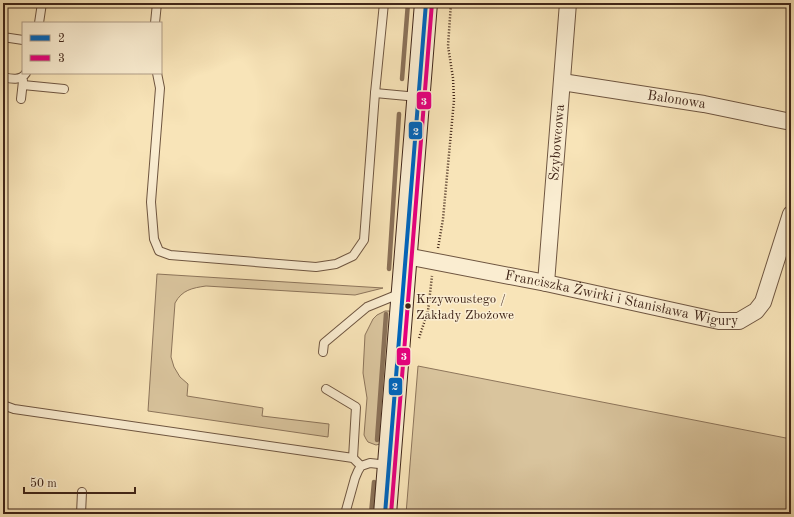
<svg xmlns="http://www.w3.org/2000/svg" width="794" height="517" font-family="'Old Standard TT',serif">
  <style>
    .green { fill: #d9c49d; stroke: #8d755b }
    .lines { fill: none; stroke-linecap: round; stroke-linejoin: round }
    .stream { stroke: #8a7158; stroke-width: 4.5 }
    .lane-casing { stroke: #6f5641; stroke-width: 10 }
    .street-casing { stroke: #6f5641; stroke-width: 18 }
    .secondary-casing { stroke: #412619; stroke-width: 24 }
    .path { stroke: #412619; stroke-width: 2.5; stroke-dasharray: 1 2; stroke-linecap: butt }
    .lane { stroke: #faedd1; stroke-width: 8 }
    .street { stroke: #faedd1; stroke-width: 16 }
    .secondary { stroke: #faedd1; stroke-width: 22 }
    .bus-1-casing { stroke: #faedd1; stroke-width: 7 }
    .bus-2-casing { stroke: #faedd1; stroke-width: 7 }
    .bus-1 { stroke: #0065bd; stroke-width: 4 }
    .bus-2 { stroke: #e5007d; stroke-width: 4 }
    .bus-dot { fill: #412619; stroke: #faedd1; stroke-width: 1.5 }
    .labels { text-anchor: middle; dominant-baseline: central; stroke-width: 3; stroke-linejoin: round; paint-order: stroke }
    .bus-label { font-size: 13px; fill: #412619; stroke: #faedd1; text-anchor: start }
    .street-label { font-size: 14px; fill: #412619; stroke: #faedd1 }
    .line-badge { stroke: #faedd1; stroke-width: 1.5 }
    .badge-label { font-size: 11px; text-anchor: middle; font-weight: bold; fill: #fff }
  </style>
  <rect width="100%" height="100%" fill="#f8e4b8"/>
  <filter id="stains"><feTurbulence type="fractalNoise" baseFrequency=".005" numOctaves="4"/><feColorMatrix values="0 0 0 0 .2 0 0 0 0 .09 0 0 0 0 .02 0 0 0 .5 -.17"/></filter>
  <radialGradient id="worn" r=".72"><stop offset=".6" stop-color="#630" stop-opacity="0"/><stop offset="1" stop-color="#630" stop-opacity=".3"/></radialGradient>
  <g class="green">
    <path d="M 157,274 L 383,288 L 355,295 L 206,286 C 192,288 182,290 175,303 L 171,357 L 174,367 L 180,377 L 188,384 L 187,396 L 263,408 L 262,416 L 329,424 L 328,437 L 148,411 Z"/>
    <path d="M 385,311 L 389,311 L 394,314 L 380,444 L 376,445 L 368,442 L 366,439 L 364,435 L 367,398 L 363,373 L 365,335 L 373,319 L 377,315 Z"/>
    <path d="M 418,366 L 791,439 L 791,514 L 406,514 Z"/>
  </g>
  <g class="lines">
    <g class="stream">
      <path d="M 402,79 L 408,3"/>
      <path d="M 389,269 L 399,114"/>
      <path d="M 377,440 L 386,314"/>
      <path d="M 371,514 L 374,482"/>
    </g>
    <g class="lane-casing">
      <g id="lane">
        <path d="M 39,23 L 42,3"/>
        <path d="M 155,23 L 157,3"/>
        <path d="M 3,37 L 23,40"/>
        <path d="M 157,73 L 160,88 L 151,202 L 154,239 L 159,251 L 170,255 L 316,267 L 336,264 L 353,256 L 364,240 L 375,93 L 384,3"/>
        <path d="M 3,77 C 11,79 21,81 26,73"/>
        <path d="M 23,85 L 64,89"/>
        <path d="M 375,93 L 418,97"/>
        <path d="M 21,99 L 23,81"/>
        <path d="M 323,352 L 324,343 L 367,307 L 394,296 L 402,297"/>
        <path d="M 326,389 L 356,407 L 353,458"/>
        <path d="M 3,405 L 14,409 L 353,458 L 361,466"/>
        <path d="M 81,514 L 82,492"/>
        <path d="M 345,514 L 355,478 L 358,471 L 361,466 L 370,463 L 388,465"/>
      </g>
    </g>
    <g class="street-casing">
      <g id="street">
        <path id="s1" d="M 562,82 L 704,104 L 791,122"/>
        <path id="s2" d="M 406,256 L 546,283 L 719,321 L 739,321 L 756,311 L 763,302 L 791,214"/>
        <path id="s3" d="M 546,283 L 568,3"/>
      </g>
    </g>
    <g class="secondary-casing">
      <path id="secondary" d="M 385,514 L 426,3"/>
    </g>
    <g class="path">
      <path d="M 3,9 L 13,3"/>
      <path d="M 438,248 L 443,219 L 454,100 L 453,78 L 448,46 L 451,3"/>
      <path d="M 419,338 L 428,311 L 432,276"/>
    </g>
    <use href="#lane" class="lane"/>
    <use href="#street" class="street"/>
    <use href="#secondary" class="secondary"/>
    <g class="bus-1-casing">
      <path id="bus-1" d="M 385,514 L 426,3"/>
    </g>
    <g class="bus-2-casing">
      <path id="bus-2" d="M 391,514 L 432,3"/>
    </g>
    <use href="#bus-1" class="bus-1"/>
    <use href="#bus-2" class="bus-2"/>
  </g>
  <circle class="bus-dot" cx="408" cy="306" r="3.5"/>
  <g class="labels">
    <g class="bus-label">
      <text x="416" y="299">Krzywoustego /<tspan x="416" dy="16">Zakłady Zbożowe</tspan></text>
    </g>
    <g class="street-label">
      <text stroke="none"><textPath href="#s1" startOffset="116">Balonowa</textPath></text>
      <text stroke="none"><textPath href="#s3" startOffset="141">Szybowcowa</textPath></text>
      <text stroke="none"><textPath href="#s2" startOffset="220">Franciszka Żwirki i Stanisława Wigury</textPath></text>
    </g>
  </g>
  <g class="line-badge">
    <rect x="416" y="91" width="16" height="19" rx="4" fill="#e5007d"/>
    <rect x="408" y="121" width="15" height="19" rx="4" fill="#0065bd"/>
    <rect x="396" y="347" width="15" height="19" rx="4" fill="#e5007d"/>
    <rect x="388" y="377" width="15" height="19" rx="4" fill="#0065bd"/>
  </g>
  <g class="badge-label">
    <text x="424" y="105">3</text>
    <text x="416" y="135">2</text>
    <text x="404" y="360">3</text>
    <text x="395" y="390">2</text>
  </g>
  <rect width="794" height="517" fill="none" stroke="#f8e4b8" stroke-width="16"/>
  <rect x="4" y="4" width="786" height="509" fill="none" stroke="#412619" stroke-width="2"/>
  <rect x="8" y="8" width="778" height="501" fill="none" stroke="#412619"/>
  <rect x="22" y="22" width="140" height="52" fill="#faedd1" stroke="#b09d87"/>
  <rect x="30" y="35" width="20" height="6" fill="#0065bd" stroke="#b09d87"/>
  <text x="58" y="42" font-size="12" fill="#412619">2</text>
  <rect x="30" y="55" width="20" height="6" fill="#e5007d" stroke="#b09d87"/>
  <text x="58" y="62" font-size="12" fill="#412619">3</text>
  <path d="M24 487v6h111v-6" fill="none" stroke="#412619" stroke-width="2"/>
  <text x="30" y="487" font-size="12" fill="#412619" stroke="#faedd1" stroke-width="3" paint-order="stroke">50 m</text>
  <rect width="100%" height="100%" filter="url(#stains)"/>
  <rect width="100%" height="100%" fill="url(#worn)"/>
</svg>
